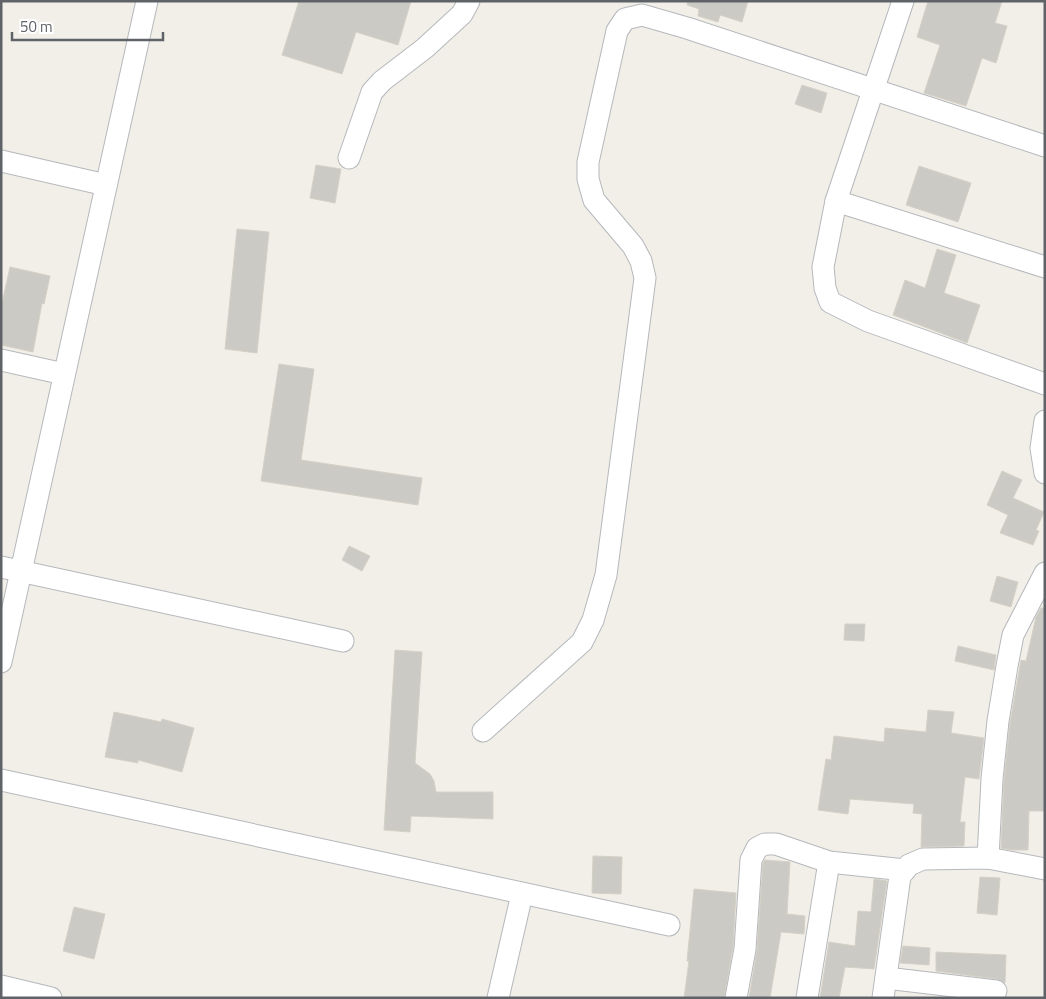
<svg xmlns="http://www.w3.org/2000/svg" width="1046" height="999" font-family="'Titillium Web',sans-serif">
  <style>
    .building { fill: #cccac5; stroke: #d6d1c6 }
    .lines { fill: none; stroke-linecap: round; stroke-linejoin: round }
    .minor-casing { stroke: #b5b8bc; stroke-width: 23 }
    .minor { stroke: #fff; stroke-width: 21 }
  </style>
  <rect width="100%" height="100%" fill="#f1efe8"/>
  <g class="building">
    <path d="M 299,1 L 411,1 L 398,45 L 356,32 L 342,74 L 282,55 Z"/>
    <path d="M 688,1 L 748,1 L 742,22 L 720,15 L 718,22 L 698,16 L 699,9 L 687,5 Z"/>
    <path d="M 928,1 L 1002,1 L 995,23 L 1007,26 L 996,63 L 982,58 L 966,106 L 924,93 L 940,45 L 917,37 Z"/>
    <path d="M 802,85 L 827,93 L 821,113 L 795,104 Z"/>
    <path d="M 316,165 L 341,169 L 335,203 L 310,198 Z"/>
    <path d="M 919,166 L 971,183 L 958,222 L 906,205 Z"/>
    <path d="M 237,229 L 269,232 L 257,353 L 225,349 Z"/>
    <path d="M 937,249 L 956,255 L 944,293 L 980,305 L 967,343 L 893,315 L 905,280 L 925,288 Z"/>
    <path d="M 10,267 L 50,276 L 44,304 L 42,303 L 33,352 L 1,345 L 1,308 Z"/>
    <path d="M 279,364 L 314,369 L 301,460 L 422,478 L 418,505 L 261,481 Z"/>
    <path d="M 1002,471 L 1022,480 L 1013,498 L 1044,512 L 1036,530 L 1039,531 L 1033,545 L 1000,533 L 1008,515 L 987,505 Z"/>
    <path d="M 349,546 L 370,556 L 362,571 L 342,560 Z"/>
    <path d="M 997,576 L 1018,582 L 1011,607 L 990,601 Z"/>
    <path d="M 1041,608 L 1045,608 L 1045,811 L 1029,811 L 1028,850 L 1012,850 L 1001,848 L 1004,780 L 1010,723 L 1021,660 L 1026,661 L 1036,617 Z"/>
    <path d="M 845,624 L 865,624 L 864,641 L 844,640 Z"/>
    <path d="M 958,646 L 996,655 L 994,670 L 955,661 Z"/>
    <path d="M 395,650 L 422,652 L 415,763 L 430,774 L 434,781 L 436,792 L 493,792 L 493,819 L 411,816 L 410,832 L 384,830 Z"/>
    <path d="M 928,710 L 954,712 L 951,733 L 984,738 L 979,779 L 965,777 L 960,822 L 965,822 L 964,846 L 921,847 L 922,814 L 913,813 L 914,804 L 850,799 L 848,814 L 818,810 L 826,759 L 831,760 L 834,736 L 884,742 L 885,728 L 926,732 Z"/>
    <path d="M 114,712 L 161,722 L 162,719 L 194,728 L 182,772 L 138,760 L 138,763 L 105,757 Z"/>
    <path d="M 593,856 L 622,857 L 621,894 L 592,893 Z"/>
    <path d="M 765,860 L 790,862 L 787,914 L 805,916 L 804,934 L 781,932 L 770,998 L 749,998 L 757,950 L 763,863 Z"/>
    <path d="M 980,877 L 1000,878 L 997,915 L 977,913 Z"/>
    <path d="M 874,879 L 887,881 L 874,969 L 845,967 L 839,998 L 820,998 L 829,942 L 855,946 L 858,911 L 871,912 Z"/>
    <path d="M 694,889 L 736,893 L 733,947 L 724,998 L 684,998 L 689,961 L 687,961 Z"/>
    <path d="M 74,907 L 105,914 L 94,959 L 63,951 Z"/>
    <path d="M 903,946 L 930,948 L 929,965 L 900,963 Z"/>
    <path d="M 936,952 L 1006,955 L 1005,983 L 997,979 L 936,971 Z"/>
  </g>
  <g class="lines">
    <g class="minor-casing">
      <g id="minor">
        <path d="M 903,1 L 836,201 L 823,267 L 825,288 L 830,302 L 868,321 L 1045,384"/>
        <path d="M 349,158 L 372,92 L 382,81 L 425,48 L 462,14 L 469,1"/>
        <path d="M 1,161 L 106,185"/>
        <path d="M 836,201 L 1045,267"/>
        <path d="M 1,360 L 64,374"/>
        <path d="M 1045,421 L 1041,448 L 1045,473"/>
        <path d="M 1,567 L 343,641"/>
        <path d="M 1,662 L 147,1"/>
        <path d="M 483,731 L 582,642 L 593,620 L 606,575 L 645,278 L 641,261 L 633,246 L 594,200 L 588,179 L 588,162 L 617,31 L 625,19 L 642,15 L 687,28 L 1045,146"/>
        <path d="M 1,780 L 669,925"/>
        <path d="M 988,858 L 992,779 L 998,721 L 1007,666 L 1013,635 L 1045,573"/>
        <path d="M 886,978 L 996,991"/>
        <path d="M 1,986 L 51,998"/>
        <path d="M 498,998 L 522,894"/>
        <path d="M 736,998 L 745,949 L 751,860 L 757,848 L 765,844 L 776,844 L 829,862 L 905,870"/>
        <path d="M 807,998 L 829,862"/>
        <path d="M 883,998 L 900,876 L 909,865 L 923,859 L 988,858 L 1045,869"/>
      </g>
    </g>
    <use href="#minor" class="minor"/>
  </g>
  <rect width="1046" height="999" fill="none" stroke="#5f6368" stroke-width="5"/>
  <path d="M12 32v8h151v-8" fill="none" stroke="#5f6368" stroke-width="2.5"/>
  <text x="20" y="32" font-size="15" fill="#5f6368" stroke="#ffffff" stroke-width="4" paint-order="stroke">50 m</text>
</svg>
